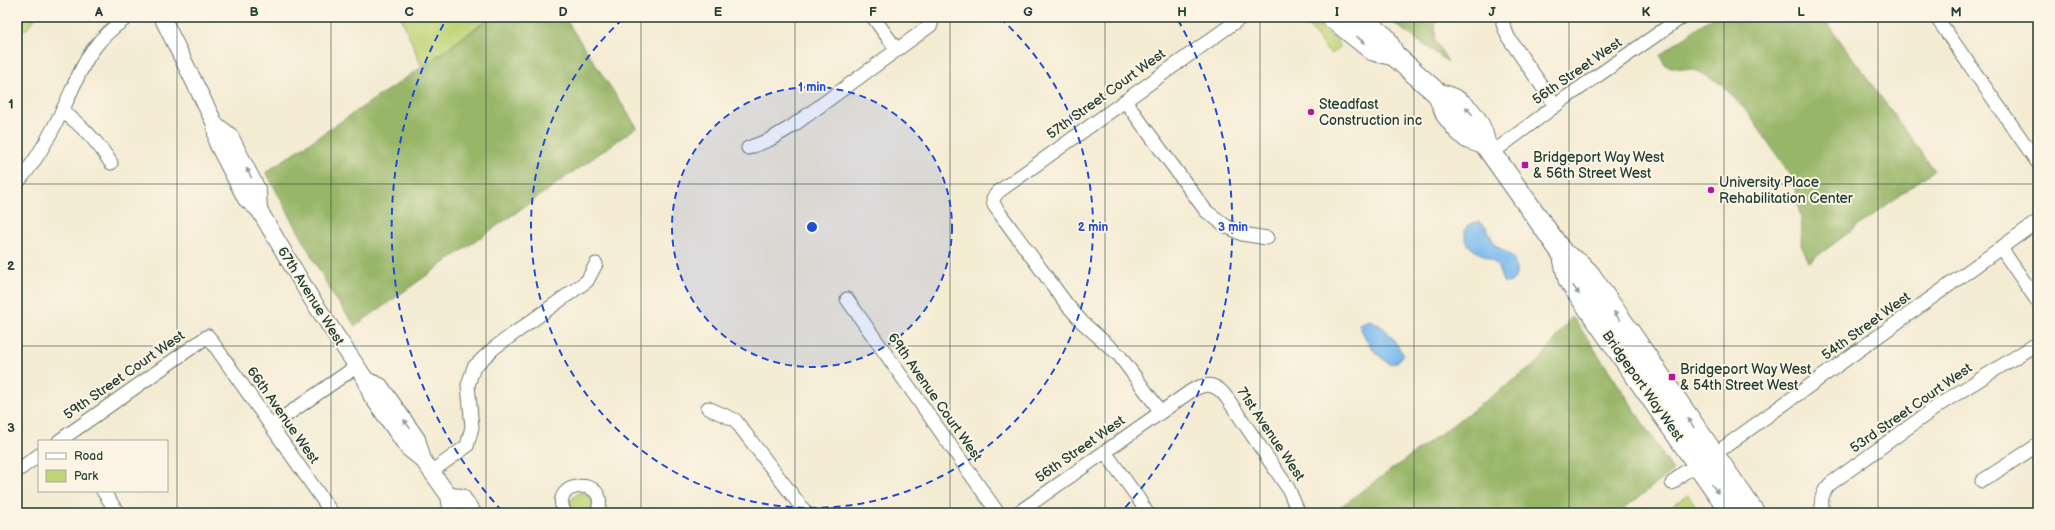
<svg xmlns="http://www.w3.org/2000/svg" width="2055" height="530" font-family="'Balsamiq Sans',sans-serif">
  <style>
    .green { fill: #c1d477; stroke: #708856 }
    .forest { fill: #98b668; stroke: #5c7a4e }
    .water { fill: #7abbef; stroke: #4c7c92 }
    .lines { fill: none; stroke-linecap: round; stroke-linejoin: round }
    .minor-casing { stroke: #6a7a6c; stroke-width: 15 }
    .tertiary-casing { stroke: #6a7a6c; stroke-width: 18 }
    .primary-casing { stroke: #6a7a6c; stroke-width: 23 }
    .minor { stroke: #fff; stroke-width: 13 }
    .tertiary { stroke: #fff; stroke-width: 16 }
    .primary { stroke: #fff; stroke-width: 21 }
    .oneway { fill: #8f9e9a }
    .grid { fill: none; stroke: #1f3d34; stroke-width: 1; stroke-opacity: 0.55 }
    .ring { fill: none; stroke: #1d4ed8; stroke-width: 2; stroke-dasharray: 7 5 }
    .poi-dot { fill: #b5179e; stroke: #fcf5e5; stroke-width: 1.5 }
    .labels { text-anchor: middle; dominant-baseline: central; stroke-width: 4; stroke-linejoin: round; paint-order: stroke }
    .street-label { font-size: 14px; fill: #1f3d34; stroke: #fcf5e5 }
    .poi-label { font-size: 14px; fill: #1f3d34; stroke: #fcf5e5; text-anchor: start }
    .centre { fill: #1d4ed8; stroke: #fcf5e5; stroke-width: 2 }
    .ring-label { font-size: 12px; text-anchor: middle; font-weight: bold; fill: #1d4ed8; stroke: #fcf5e5; stroke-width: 4; stroke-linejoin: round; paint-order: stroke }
    .neatline { fill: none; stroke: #1f3d34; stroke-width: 1.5 }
    .grid-label { font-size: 13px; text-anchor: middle; font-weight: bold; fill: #1f3d34 }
  </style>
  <rect width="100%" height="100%" fill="#fcf5e5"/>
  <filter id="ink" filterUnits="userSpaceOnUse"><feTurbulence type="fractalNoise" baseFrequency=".025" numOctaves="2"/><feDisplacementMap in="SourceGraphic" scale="8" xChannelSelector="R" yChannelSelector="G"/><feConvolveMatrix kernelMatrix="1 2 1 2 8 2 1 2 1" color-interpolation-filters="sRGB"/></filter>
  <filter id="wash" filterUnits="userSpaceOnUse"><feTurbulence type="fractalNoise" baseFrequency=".012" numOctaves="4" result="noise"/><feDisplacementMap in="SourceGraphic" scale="16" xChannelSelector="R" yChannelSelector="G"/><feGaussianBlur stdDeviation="0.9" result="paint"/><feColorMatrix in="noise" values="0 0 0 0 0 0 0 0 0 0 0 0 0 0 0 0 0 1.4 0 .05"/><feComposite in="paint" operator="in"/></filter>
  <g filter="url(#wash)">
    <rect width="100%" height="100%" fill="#f4ebd3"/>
    <g class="green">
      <path d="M 24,17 L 36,17 L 26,30 L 22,28 Z"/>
      <path d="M 401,17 L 491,17 L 422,67 Z"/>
      <path d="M 1309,21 L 1319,26 L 1339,43 L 1340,47 L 1333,53 L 1329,53 L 1309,26 Z"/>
      <path d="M 578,493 L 585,493 L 593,500 L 591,513 L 572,513 L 570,509 L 570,501 Z"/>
      <path d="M 1688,495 L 1701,513 L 1661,513 Z"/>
    </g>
    <g class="forest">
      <path d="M 491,17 L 564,17 L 637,127 L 355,326 L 332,293 L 266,172 L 422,67 Z"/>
      <path d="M 1385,17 L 1436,17 L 1435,40 L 1448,62 Z"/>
      <path d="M 1712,17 L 1823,17 L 1934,170 L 1809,262 L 1801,245 L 1802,227 L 1794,180 L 1748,113 L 1721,84 L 1696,70 L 1676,68 L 1665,65 L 1660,55 Z"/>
      <path d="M 1572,316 L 1624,393 L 1673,471 L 1618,513 L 1332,513 L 1539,362 Z"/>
    </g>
    <g class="water">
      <path d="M 1479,222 L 1486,227 L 1495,245 L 1513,257 C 1516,267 1520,277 1509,283 L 1503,282 C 1501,276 1500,269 1496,264 C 1481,250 1464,253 1465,229 L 1471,223 Z"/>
      <path d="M 1369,320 C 1387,326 1393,339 1403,354 L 1397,362 L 1390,364 C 1375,355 1365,340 1359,324 Z"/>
    </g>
  </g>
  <g filter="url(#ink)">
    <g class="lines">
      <g class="minor-casing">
        <g id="minor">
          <path d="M 873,17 L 897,50"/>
          <path d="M 1503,17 L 1503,24 L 1508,37 L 1555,105"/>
          <path d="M 1936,17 L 2038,163"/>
          <path d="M 1125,101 L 1206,211 L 1226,226 L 1242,234 L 1267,238"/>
          <path d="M 62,111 C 83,126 98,142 111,163"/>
          <path d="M 748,148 L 769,140 L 791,127 L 931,25"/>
          <path d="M 1492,153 L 1567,97 L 1682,17"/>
          <path d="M 17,183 C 33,165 46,143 57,121 C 80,78 83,46 128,17"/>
          <path d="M 2001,248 L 2038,302"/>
          <path d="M 847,299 L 998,513"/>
          <path d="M 708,408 L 735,420 L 806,513"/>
          <path d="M 1161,412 L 1119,355 L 1083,323 L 1068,306 L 1001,215 L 994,205 L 993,198 L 998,192 L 1242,17"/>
          <path d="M 271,426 L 357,366"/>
          <path d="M 59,441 L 208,336 L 332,513"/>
          <path d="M 1105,452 L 1138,498 L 1147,513"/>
          <path d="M 17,471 L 39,455"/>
          <path d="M 431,472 L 467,446 L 472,427 L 468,385 L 474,367 L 494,348 L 587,281 L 596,264"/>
          <path d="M 1982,481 L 2038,445"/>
          <path d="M 1672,483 L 1683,473 L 1698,466 L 1730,443 L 2038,221"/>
          <path d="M 103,491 L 118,513"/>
          <path d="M 565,513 C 546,480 613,475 597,513"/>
          <path d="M 1018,513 L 1191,391 C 1206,382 1216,383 1227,398 L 1288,488 L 1297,509"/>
          <path d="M 1824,513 C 1819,502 1822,492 1830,484 L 1942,403 L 2038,343"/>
        </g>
      </g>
      <g class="tertiary-casing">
        <g id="tertiary">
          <path d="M 162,17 L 215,124 L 217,143 L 246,199 L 259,210 L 311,298 L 366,380 L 371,395 L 408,448 L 423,460 L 449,496 L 451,508 L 454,513"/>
          <path d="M 215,124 L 230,136 L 258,191 L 259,210"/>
          <path d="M 366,380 L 380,386 L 417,439 L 423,460"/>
          <path d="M 449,496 L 462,497 L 473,513"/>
        </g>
      </g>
      <g class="primary-casing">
        <g id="primary">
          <path d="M 1332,17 L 1373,50 L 1394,55"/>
          <path d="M 1359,17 L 1385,38 L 1394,55 L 1438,94 L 1447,115 L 1459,130 L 1468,138 L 1485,144"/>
          <path d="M 1438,94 C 1464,100 1480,118 1485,144 L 1563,254 L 1579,264 L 1589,274 L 1754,513"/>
          <path d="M 1563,254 L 1569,280 L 1732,513"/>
        </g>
      </g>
      <use href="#minor" class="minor"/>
      <use href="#tertiary" class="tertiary"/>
      <use href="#primary" class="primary"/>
    </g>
    <defs><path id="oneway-solid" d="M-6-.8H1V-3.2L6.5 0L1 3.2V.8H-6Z"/></defs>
    <g class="oneway">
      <use href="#oneway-solid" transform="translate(1361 40) rotate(39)"/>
      <use href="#oneway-solid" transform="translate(1469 111) rotate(-131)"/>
      <use href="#oneway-solid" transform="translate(249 173) rotate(-117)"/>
      <use href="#oneway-solid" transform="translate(1576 290) rotate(55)"/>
      <use href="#oneway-solid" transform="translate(1617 316) rotate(-125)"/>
      <use href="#oneway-solid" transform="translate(1691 423) rotate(-124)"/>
      <use href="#oneway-solid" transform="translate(407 424) rotate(-125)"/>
      <use href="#oneway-solid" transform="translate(1715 489) rotate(54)"/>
    </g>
  </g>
  <path class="grid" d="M 177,17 L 177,513M 331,17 L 331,513M 486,17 L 486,513M 641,17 L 641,513M 795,17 L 795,513M 950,17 L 950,513M 1105,17 L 1105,513M 1260,17 L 1260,513M 1414,17 L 1414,513M 1569,17 L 1569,513M 1724,17 L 1724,513M 1878,17 L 1878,513M 17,184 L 2038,184M 17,346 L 2038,346"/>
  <circle cx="812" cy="227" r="140" fill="#1d4ed8" fill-opacity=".12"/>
  <g class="ring">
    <circle cx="812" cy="227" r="140"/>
    <path d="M1000 18A281 281 0 1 1 624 18"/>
    <path d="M502 511A421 421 0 0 1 446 20M1178 20A421 421 0 0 1 1122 511"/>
  </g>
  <g class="poi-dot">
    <circle cx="1311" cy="112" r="4"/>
    <rect x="1521" y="161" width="8" height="8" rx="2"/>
    <circle cx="1711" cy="190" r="4"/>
    <rect x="1668" y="373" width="8" height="8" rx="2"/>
  </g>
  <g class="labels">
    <g class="street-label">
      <text transform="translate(1577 71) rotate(-35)">56th Street West</text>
      <text transform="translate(1106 94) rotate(-36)">57th Street Court West</text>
      <text transform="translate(311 296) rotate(58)">67th Avenue West</text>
      <text transform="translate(1866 326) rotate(-36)">54th Street West</text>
      <text transform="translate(124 375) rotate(-35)">59th Street Court West</text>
      <text transform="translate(1643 386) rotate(55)">Bridgeport Way West</text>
      <text transform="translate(935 397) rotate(55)">69th Avenue Court West</text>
      <text transform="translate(1911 408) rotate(-35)">53rd Street Court West</text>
      <text transform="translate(283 415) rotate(55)">66th Avenue West</text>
      <text transform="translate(1271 434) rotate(56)">71st Avenue West</text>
      <text transform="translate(1080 449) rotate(-35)">56th Street West</text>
    </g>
    <g class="poi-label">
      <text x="1319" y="104">Steadfast<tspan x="1319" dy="16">Construction inc</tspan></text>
      <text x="1533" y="157">Bridgeport Way West<tspan x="1533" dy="16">&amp; 56th Street West</tspan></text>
      <text x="1719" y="182">University Place<tspan x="1719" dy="16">Rehabilitation Center</tspan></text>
      <text x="1680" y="369">Bridgeport Way West<tspan x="1680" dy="16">&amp; 54th Street West</tspan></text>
    </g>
  </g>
  <circle cx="812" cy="227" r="6" class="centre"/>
  <g class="ring-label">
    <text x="812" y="91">1 min</text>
    <text x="1093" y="231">2 min</text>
    <text x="1233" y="231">3 min</text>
  </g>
  <rect width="2055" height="530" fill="none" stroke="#fcf5e5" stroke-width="44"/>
  <rect x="38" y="440" width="130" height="52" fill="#fcf5e5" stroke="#a4ab9e"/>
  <rect x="46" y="453" width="20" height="6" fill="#ffffff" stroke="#a4ab9e"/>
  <text x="74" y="460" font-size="12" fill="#1f3d34">Road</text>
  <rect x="46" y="470" width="20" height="12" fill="#c1d477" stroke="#a4ab9e"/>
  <text x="74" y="480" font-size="12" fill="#1f3d34">Park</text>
  <rect x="22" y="22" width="2011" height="486" class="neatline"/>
  <g class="grid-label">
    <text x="99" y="16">A</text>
    <text x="254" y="16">B</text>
    <text x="409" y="16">C</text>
    <text x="563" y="16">D</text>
    <text x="718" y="16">E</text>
    <text x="873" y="16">F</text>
    <text x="1028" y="16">G</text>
    <text x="1182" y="16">H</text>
    <text x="1337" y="16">I</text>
    <text x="1492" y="16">J</text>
    <text x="1646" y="16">K</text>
    <text x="1801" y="16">L</text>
    <text x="1956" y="16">M</text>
    <text x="11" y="108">1</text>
    <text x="11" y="270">2</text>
    <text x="11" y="432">3</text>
  </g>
</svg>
